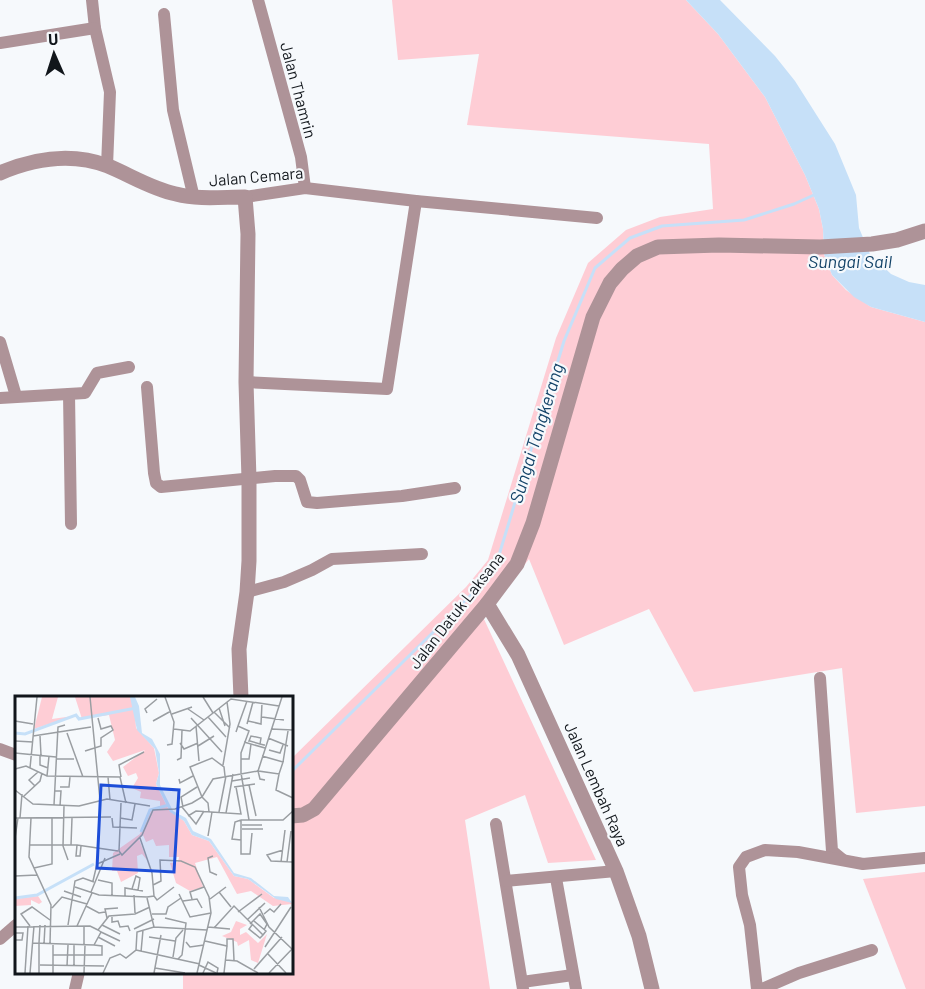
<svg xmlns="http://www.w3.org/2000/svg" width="925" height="989" font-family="Barlow,sans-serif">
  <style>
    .green { fill: #fecdd5 }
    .water { fill: #c6e0f8 }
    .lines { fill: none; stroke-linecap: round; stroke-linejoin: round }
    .stream { stroke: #c6e0f8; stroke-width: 3 }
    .minor { stroke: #ae9398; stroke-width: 12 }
    .tertiary { stroke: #ae9398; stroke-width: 15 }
    .labels { text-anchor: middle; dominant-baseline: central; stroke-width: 4.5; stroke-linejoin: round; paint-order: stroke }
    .street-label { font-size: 16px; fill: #11161b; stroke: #f6f9fc }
    .water-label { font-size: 18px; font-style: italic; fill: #134368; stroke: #f6f9fc }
    .inset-river { fill: none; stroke: #c6e0f8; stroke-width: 3 }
    .inset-road { fill: none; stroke: #9a9ea2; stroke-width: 1.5 }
    .view { fill: #1d4ed8; fill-opacity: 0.15; stroke: #1d4ed8; stroke-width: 3 }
    .inset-edge { fill: none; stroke: #11161b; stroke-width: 3 }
  </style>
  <rect width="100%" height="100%" fill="#f6f9fc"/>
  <g class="green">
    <path d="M 392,0 L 686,0 L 718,34 L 765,97 L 805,175 L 819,209 L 823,229 L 824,254 L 832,275 L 846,290 L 871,307 L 925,322 L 925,806 L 856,813 L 842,668 L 694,692 L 649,609 L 564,645 L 529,559 L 483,617 L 596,860 L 548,863 L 525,795 L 465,820 L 490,989 L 183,989 L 183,973 L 291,972 L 291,759 L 466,587 L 488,560 L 556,338 L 588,263 L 626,230 L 660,217 L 713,209 L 709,144 L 467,125 L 479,54 L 398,60 Z"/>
    <path d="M 925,872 L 925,989 L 906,989 L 863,879 Z"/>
  </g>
  <path class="water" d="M 686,0 L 720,0 L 775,56 L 795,81 L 835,144 L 856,195 L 859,228 L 870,254 L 891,274 L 909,282 L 925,285 L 925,322 L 871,307 L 854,297 L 832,275 L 824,254 L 823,229 L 819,209 L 805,175 L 765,97 L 718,34 Z"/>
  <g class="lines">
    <path class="stream" d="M 291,772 L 473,593 L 496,565 L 564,341 L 595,268 L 630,238 L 662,226 L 744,220 L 794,204 L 816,194"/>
    <g class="minor">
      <path d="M 92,0 L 95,28 L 110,92 L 107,166"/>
      <path d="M 258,0 L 301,157 L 305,188"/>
      <path d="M 164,14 L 173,110 L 194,198"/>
      <path d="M 0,43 L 95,28"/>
      <path d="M 245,197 L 305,188 L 416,201 L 597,218"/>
      <path d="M 0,342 L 16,396"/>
      <path d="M 246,382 L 387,389 L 416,201"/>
      <path d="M 147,387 L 154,473 L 156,483 L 161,487 L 275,476 L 296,476 L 300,480 L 307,502 L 317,503 L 402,496 L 455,488"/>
      <path d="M 69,394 L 71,524"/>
      <path d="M 0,398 L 85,393 L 97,373 L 129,367"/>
      <path d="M 247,592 L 284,582 L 312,570 L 332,559 L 422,554"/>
      <path d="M 820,678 L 832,851 L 843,860"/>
      <path d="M 0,749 L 16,755"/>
      <path d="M 496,824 L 523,989"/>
      <path d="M 556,878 L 576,989"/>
      <path d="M 506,881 L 616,871"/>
      <path d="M 0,939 L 16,925"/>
      <path d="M 522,982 L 573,975"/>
      <path d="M 75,989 L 79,972"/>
      <path d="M 757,989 L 750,925 L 742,895 L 739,867 L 746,857 L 765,850 L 798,852 L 863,864 L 925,858"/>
      <path d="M 762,989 L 799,973 L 872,950"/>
    </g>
    <g class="tertiary">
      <path d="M 0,173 C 35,158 71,152 108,166 C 130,175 152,189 176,194 C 199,200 222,197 245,197 L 248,234 L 246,382 L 249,479 L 249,561 L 247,592 L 239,649 L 241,698"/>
      <path d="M 487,604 L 518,655 L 616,871 L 639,936 L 652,989"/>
      <path d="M 291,816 L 303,815 L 314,809 L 487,604 L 517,564 L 533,523 L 593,317 L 610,283 L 622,269 L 637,256 L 658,247 L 719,245 L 820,247 L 872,244 L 897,240 L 925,231"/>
    </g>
  </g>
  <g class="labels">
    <g class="street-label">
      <text transform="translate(299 90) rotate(75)">Jalan Thamrin</text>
      <text transform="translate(256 176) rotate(-5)">Jalan Cemara</text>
      <text transform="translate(456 610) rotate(-52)">Jalan Datuk Laksana</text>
      <text transform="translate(597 784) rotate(66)">Jalan Lembah Raya</text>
    </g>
    <g class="water-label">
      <text x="850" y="261">Sungai Sail</text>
      <text transform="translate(536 433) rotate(-73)">Sungai Tangkerang</text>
    </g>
  </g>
  <g transform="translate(15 696)">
    <rect width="278" height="278" fill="#f6f9fc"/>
    <path d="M 27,1 L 43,1 L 37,23 L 58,20 L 19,33 ZM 60,1 L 119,1 L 121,32 L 139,52 L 144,77 L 141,88 L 154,114 L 169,125 L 177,139 L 194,145 L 219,180 L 233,183 L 259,202 L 273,203 L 277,208 L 258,210 L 236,195 L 222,198 L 202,161 L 180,167 L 188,191 L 175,195 L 161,187 L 155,167 L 163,166 L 164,161 L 154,161 L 154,149 L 141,150 L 138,143 L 131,146 L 128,139 L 124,143 L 132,164 L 127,158 L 122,160 L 123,177 L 106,186 L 102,175 L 97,175 L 98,157 L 125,138 L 134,114 L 145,110 L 145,105 L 125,102 L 126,96 L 117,92 L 123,82 L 121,77 L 113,80 L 108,71 L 130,54 L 98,65 L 92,56 L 100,44 L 94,19 L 67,23 ZM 23,200 L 27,206 L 24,208 L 16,204 L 16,209 L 0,210 L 0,203 ZM 221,225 L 232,229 L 225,233 L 225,239 L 231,236 L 243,247 L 252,238 L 243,267 L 236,264 L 234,244 L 223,250 L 222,246 L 207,240 L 216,236 Z" fill="#fecdd5"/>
    <path d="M 115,1 L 120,1 L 124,10 L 127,37 L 137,43 L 145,58 L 145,89 L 158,115 L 171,122 L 178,135 L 196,143 L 219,177 L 236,182 L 259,200 L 273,201 L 277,207 L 261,203 L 233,183 L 219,180 L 194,145 L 177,139 L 169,125 L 155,116 L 141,88 L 144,77 L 140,53 L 122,34 Z" fill="#c6e0f8"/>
    <path class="inset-river" d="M 0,37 L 10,38 L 61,19 L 64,23 L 121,12M 126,136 L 135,114 L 154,109M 0,202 L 22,199 L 79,168"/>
    <path class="inset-road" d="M 75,1 L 85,104M 150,1 L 159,26 L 157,48 L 152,49M 188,1 L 198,17M 204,12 L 210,30M 173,13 L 189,24M 199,16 L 215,32M 132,17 L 130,13 L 142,3M 157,18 L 177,11M 193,21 L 211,41M 247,21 L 269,24M 176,22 L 207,56M 0,25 L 18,28M 138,25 L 156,15M 233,25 L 246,28 L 247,7M 232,28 L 238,6M 181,30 L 184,65M 223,30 L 232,5M 159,33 L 175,35 L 216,3 L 264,10M 256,33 L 278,34M 221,36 L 223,30 L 234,35 L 226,57 L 226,77M 52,37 L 68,81M 18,40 L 76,31M 25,40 L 26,59M 253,42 L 273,50M 0,45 L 18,46M 229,46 L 250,52M 165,47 L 169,53 L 183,47M 245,48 L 246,42 L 236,40 L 234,45 L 235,45 L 245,48 L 249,49 L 250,49M 183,50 L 199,40M 254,54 L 265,57 L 268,49M 70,55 L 86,50 L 86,42 L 98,34 L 96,30 L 86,33 L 83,22M 0,57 L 41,61M 25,59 L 25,69 L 33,72M 247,60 L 268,66 L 264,78 L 243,75 L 245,83 L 250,84M 41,63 L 59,63M 226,63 L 234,63 L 236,48M 162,64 L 166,62 L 167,34M 268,66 L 273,35M 208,69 L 215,28 L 212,6M 15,72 L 22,1M 0,73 L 11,70 L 32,80 L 105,81 L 111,107M 226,77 L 234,124M 264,78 L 261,94 L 278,102M 32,80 L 34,60M 93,81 L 95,104M 106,81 L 104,69 L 129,56M 164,83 L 165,87 L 178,80M 217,85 L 235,82M 234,89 L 241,120M 20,90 L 14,84 L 23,76M 45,91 L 54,91 L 55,81M 219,91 L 240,88M 0,94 L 18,108 L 64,110 L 92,103 L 135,110M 40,95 L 46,95 L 45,110M 9,100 L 25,85 L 27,77M 106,107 L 104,155 L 107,159 L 127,139 L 138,114 L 160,113 L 177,107 L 187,101 L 198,83 L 243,75 L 267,1M 39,109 L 43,31 L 50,29M 49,110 L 48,150 L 53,164M 167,111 L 181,128 L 189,115M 168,111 L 166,101 L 182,91M 194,116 L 193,107 L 187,101 L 175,71 L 197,62 L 209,71 L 210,80M 204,116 L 211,80M 211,117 L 218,78M 173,120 L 181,115 L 226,118 L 221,91M 0,122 L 96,121M 5,122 L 7,98M 16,122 L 14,161 L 36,209 L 35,248M 97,122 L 98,131 L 122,132M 105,122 L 117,124 L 120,108M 226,124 L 226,158 L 235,158 L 237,137M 226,124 L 268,124 L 278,115M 226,124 L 220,126 L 217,143 L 226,144M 227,129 L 247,129M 227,133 L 248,133M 193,140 L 197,116M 0,142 L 3,122M 125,142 L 137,177 L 139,200 L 132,201M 15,149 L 62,149 L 103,155M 56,149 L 57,122M 62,149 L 61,160 L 65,160 L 66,150M 268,154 L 252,159 L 256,165 L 278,166M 198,160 L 193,162 L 195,176 L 202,179M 266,166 L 270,134M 272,166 L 276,135M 19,172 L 37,168 L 37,122M 0,180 L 22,179M 83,184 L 97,187 L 97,200M 78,185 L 82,168 L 105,158M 138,189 L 146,185 L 145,164 L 166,165 L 180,171 L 194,201 L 196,217 L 182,277M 60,191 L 84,199 L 132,201M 117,193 L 121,180 L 125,182 L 123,194M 49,195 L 66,201M 76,196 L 90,162M 204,196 L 216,211M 164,198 L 175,221 L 196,217M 119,199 L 120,217M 110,200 L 110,192 L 128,195M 139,200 L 142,204 L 159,191M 132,202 L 139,231M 177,203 L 175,196 L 189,191M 195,203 L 211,191M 168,205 L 182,203 L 187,212M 71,210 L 84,217 L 90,216M 244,211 L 254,231 L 277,253M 37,212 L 47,201 L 72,208M 223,216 L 247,198M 137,218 L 151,218 L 153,211 L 166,202M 249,218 L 255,213 L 259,216 L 266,208M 97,221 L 97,226 L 103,225 L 105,231 L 113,230 L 115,235M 92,222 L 90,213 L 103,212M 150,222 L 171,227 L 167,259 L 163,263M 232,224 L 250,207M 239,225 L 251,235 L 248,239M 235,228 L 245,218 L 252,228 L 249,234M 53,229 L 60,185 L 68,182 L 79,186M 87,229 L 105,238M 237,229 L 234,233 L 245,242 L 248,239M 15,230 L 6,218 L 17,211 L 35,224M 62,230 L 77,197M 0,231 L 75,230 L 83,234M 193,231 L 215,233M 199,232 L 219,210 L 248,239M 119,233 L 139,223M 83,234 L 94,220 L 120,218 L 135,211M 86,236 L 105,245M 0,237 L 8,237 L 7,244 L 0,244M 83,241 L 100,250M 134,241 L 160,245M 190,245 L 212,250 L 212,243 L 218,243 L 219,264M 171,246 L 175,251 L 189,249M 18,247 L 79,249 L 86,236 L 83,234M 24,247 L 24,277M 24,247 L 25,229M 29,248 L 30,229M 69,249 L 69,230M 250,251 L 276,211M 121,254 L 185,268M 126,256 L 128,234M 253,258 L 271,277M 38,259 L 87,259 L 87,250 L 79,249M 158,261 L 161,242 L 168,234M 211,264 L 222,265 L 243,277M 25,269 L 89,270M 184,269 L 201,277M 52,270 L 53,249M 59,270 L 59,249M 140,272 L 170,277M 239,273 L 267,241M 10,277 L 13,230M 15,277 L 19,230M 38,277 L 38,249M 69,277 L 70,249M 88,277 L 95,262 L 105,258 L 111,262 L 121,254 L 122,236 L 139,231 L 192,234M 139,277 L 146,239M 188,277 L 193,266 L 203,272 L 202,277M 209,277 L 212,250M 254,277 L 278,252"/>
    <path class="view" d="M 86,89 L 164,94 L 159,176 L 82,172 Z"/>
    <rect width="278" height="278" class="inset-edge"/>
  </g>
  <g transform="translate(54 54) rotate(357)" stroke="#f6f9fc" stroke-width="4.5" paint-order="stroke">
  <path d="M0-4.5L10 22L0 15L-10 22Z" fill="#11161b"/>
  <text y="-9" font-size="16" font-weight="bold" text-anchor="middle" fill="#11161b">U</text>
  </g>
</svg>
